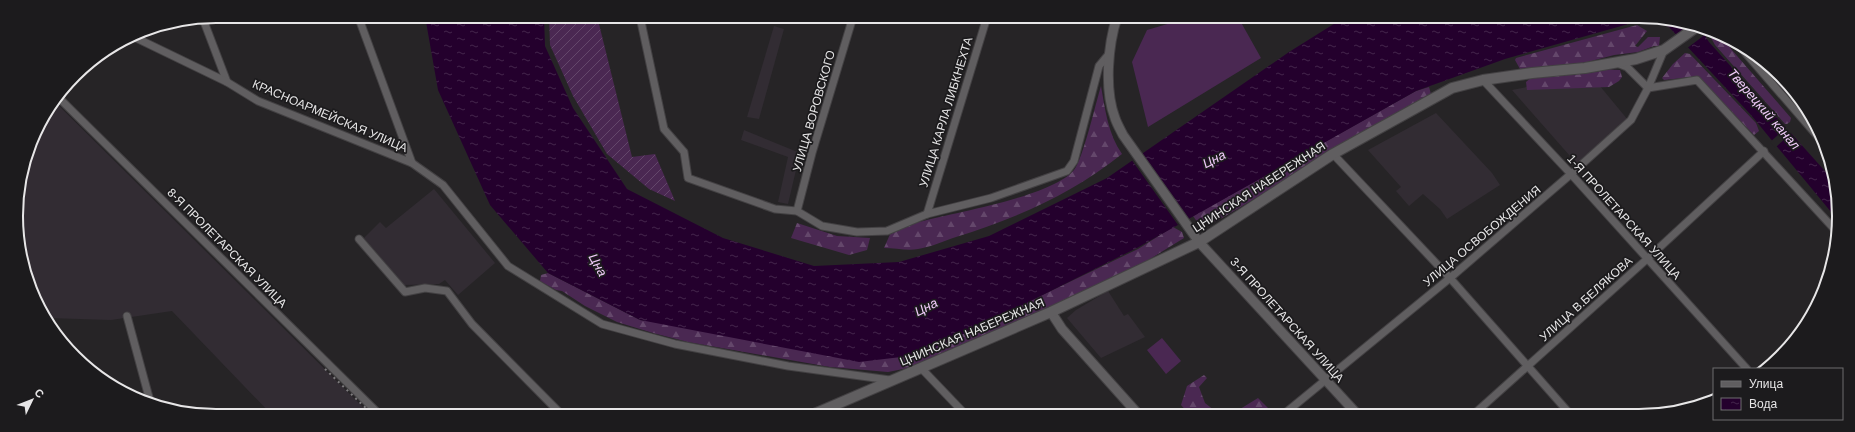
<svg xmlns="http://www.w3.org/2000/svg" width="1855" height="432" font-family="Arial,sans-serif">
  <style>
    .built { fill: #322c33 }
    .grass { fill: #4a2852 }
    .forest { fill: url(#forest-firs) }
    .garden { fill: url(#garden-furrows) }
    .water { fill: url(#water-ripples) }
    .pier { fill: #262426 }
    .lines { fill: none; stroke-linecap: round; stroke-linejoin: round }
    .minor-casing { stroke: #434143; stroke-width: 9 }
    .tertiary-casing { stroke: #434143; stroke-width: 11 }
    .secondary-casing { stroke: #434143; stroke-width: 12 }
    .minor { stroke: #605e60; stroke-width: 7 }
    .tertiary { stroke: #605e60; stroke-width: 9 }
    .secondary { stroke: #605e60; stroke-width: 10 }
    .rail { stroke: #7d7b7d; stroke-width: 2; stroke-dasharray: 2 4; stroke-linecap: butt }
    .labels { text-anchor: middle; dominant-baseline: central; stroke-width: 3.5; stroke-linejoin: round; paint-order: stroke }
    .street-label { font-size: 12px; fill: #e7e6e7; stroke: #1c1b1d }
    .water-label { font-size: 13px; font-style: italic; fill: #f2ccfb; stroke: #1c1b1d }
    .rim { fill: none; stroke: #e7e6e7; stroke-width: 2 }
  </style>
  <defs>
    <pattern id="forest-firs" width="22" height="20" patternUnits="userSpaceOnUse"><rect width="22" height="20" fill="#4a2852"/><path d="M5 1l3.5 6h-7zM16 11l3.5 6h-7z" fill="#64476b"/></pattern>
    <pattern id="garden-furrows" width="10" height="10" patternUnits="userSpaceOnUse"><rect width="10" height="10" fill="#4a2852"/><path d="M-1 1l2-2M0 10L10 0M9 11l2-2" fill="none" stroke="#64476b"/></pattern>
    <pattern id="water-ripples" width="26" height="14" patternUnits="userSpaceOnUse"><rect width="26" height="14" fill="#24002d"/><path d="M2 4q2-2 4 0t4 0M15 11q2-2 4 0t4 0" fill="none" stroke="#44254b"/></pattern>
  </defs>
  <rect width="100%" height="100%" fill="#262426"/>
  <g class="built">
    <path d="M 774,26 L 784,29 L 759,119 L 747,117 Z"/>
    <path d="M 1763,64 L 1790,87 L 1784,92 L 1761,66 Z"/>
    <path d="M 1590,74 L 1628,120 L 1577,164 L 1512,90 Z"/>
    <path d="M 56,103 L 370,414 L 271,414 L 172,311 L 111,320 L 48,318 L 23,268 L 16,203 L 37,127 Z"/>
    <path d="M 1436,113 L 1492,173 L 1500,185 L 1447,219 L 1440,209 L 1423,194 L 1409,206 L 1396,191 L 1401,187 L 1368,150 Z"/>
    <path d="M 744,130 L 800,153 L 788,204 L 778,202 L 788,157 L 741,140 Z"/>
    <path d="M 434,189 L 495,263 L 458,295 L 445,280 L 439,284 L 404,285 L 364,238 L 380,222 L 386,228 Z"/>
    <path d="M 1108,291 L 1124,316 L 1128,314 L 1145,337 L 1101,358 L 1067,318 L 1076,310 Z"/>
  </g>
  <g class="grass">
    <path d="M 1187,17 L 1238,17 L 1261,58 L 1148,127 L 1132,62 L 1147,30 L 1181,20 Z"/>
    <path d="M 1162,338 L 1181,361 L 1166,374 L 1147,350 Z"/>
  </g>
  <g class="forest">
    <path d="M 1637,25 L 1647,31 L 1635,46 L 1638,47 L 1648,37 L 1660,37 L 1659,46 L 1654,46 L 1638,52 L 1614,55 L 1576,65 L 1520,69 L 1515,60 L 1516,58 Z"/>
    <path d="M 1712,34 L 1723,37 L 1731,49 L 1791,118 L 1790,122 L 1787,124 L 1785,124 L 1715,45 L 1710,36 Z"/>
    <path d="M 1685,53 L 1690,54 L 1756,123 L 1759,131 L 1754,135 L 1700,79 L 1692,77 L 1664,80 L 1662,78 L 1673,64 Z"/>
    <path d="M 1598,69 L 1620,70 L 1622,77 L 1619,81 L 1609,87 L 1527,90 L 1526,82 L 1532,77 Z"/>
    <path d="M 1101,86 C 1105,109 1108,134 1122,154 C 1072,194 1017,218 956,237 C 944,241 931,247 918,249 C 908,251 895,248 884,248 L 891,232 C 900,229 910,224 919,222 C 956,212 1051,197 1074,170 C 1083,159 1096,102 1101,86 Z"/>
    <path d="M 1429,87 L 1431,94 L 1217,221 L 1198,223 L 1193,216 L 1416,91 Z"/>
    <path d="M 797,223 L 837,236 L 870,238 L 867,250 L 849,255 L 791,238 Z"/>
    <path d="M 1173,227 L 1182,232 L 1184,238 L 1137,267 L 1034,315 L 994,331 L 980,339 L 918,366 L 888,372 L 830,367 L 688,342 L 653,333 L 617,322 L 585,306 L 562,291 L 556,290 L 540,281 L 541,275 L 548,273 L 640,320 L 918,355 L 1138,249 Z"/>
    <path d="M 1204,375 L 1207,378 L 1199,387 L 1205,403 L 1219,414 L 1189,414 L 1181,405 L 1187,386 Z"/>
    <path d="M 1258,398 L 1270,410 L 1271,414 L 1232,414 Z"/>
  </g>
  <path class="garden" d="M 549,16 L 597,16 L 632,157 L 655,154 L 675,201 L 649,189 L 607,154 L 573,96 L 550,45 Z"/>
  <path class="water" d="M 425,16 L 544,16 L 545,46 L 573,108 L 627,189 L 723,238 L 814,266 L 899,262 L 989,236 L 1107,178 L 1289,52 L 1345,17 L 1665,18 L 1701,30 L 1709,42 L 1833,180 L 1836,218 L 1751,115 L 1669,27 L 1646,19 L 1505,59 L 1416,91 L 1137,248 L 972,330 L 918,355 L 859,362 L 640,320 L 548,273 L 490,205 L 438,90 Z"/>
  <g class="pier">
    <path d="M 1694,27 L 1704,31 L 1706,34 L 1686,49 L 1677,39 Z"/>
    <path d="M 1787,127 L 1792,132 L 1775,148 L 1770,142 Z"/>
    <path d="M 1141,152 L 1188,219 L 1178,225 L 1131,159 Z"/>
  </g>
  <g class="lines">
    <g class="minor-casing">
      <g id="minor">
        <path d="M 358,16 L 412,163"/>
        <path d="M 640,17 L 664,129 L 684,152 L 688,178 L 775,209 L 797,211 L 822,226 L 857,232 L 887,231 L 927,214 L 991,198 L 1067,171 L 1074,161 L 1099,66 L 1109,54"/>
        <path d="M 203,19 L 227,82"/>
        <path d="M 132,36 L 227,82 L 258,101 L 412,163 L 443,185 L 508,266 L 602,324 L 675,344 L 788,366 L 890,380"/>
        <path d="M 1736,42 L 1820,139"/>
        <path d="M 1617,63 L 1627,67 L 1648,88 L 1697,80 L 1837,232"/>
        <path d="M 1483,80 L 1571,174 L 1747,369"/>
        <path d="M 59,98 L 379,414"/>
        <path d="M 1333,154 L 1450,278 L 1570,414"/>
        <path d="M 797,211 L 812,153 L 853,17"/>
        <path d="M 927,214 L 987,17"/>
        <path d="M 359,239 L 405,292 L 425,288 L 447,291 L 472,324 L 561,414"/>
        <path d="M 127,316 L 150,401"/>
        <path d="M 922,369 L 965,414"/>
        <path d="M 1284,414 L 1450,278 L 1571,174 L 1631,120 L 1648,88 L 1664,50"/>
        <path d="M 1474,414 L 1647,259 L 1764,151"/>
      </g>
    </g>
    <g class="tertiary-casing">
      <g id="tertiary">
        <path d="M 1117,17 C 1108,45 1104,89 1115,118 C 1117,124 1120,129 1123,135 L 1199,242 L 1357,414"/>
        <path d="M 1051,312 L 1062,329 L 1138,414"/>
      </g>
    </g>
    <g class="secondary-casing">
      <path id="secondary" d="M 814,414 L 1051,312 L 1199,242 L 1333,154 L 1452,88 L 1483,80 L 1532,73 L 1585,68 L 1636,59 L 1664,50 L 1695,28"/>
    </g>
    <use href="#minor" class="minor"/>
    <use href="#tertiary" class="tertiary"/>
    <use href="#secondary" class="secondary"/>
    <path class="rail" d="M 325,369 L 372,414"/>
  </g>
  <g class="labels">
    <g class="street-label">
      <text transform="translate(814 111) rotate(-74)">УЛИЦА ВОРОВСКОГО</text>
      <text transform="translate(946 112) rotate(-73)">УЛИЦА КАРЛА ЛИБКНЕХТА</text>
      <text transform="translate(330 116) rotate(23)">КРАСНОАРМЕЙСКАЯ УЛИЦА</text>
      <text transform="translate(1259 187) rotate(-33)">ЦНИНСКАЯ НАБЕРЕЖНАЯ</text>
      <text transform="translate(1624 217) rotate(48)">1-Я ПРОЛЕТАРСКАЯ УЛИЦА</text>
      <text transform="translate(1482 236) rotate(-40)">УЛИЦА ОСВОБОЖДЕНИЯ</text>
      <text transform="translate(227 248) rotate(45)">8-Я ПРОЛЕТАРСКАЯ УЛИЦА</text>
      <text transform="translate(1586 299) rotate(-42)">УЛИЦА В.БЕЛЯКОВА</text>
      <text transform="translate(1287 320) rotate(48)">3-Я ПРОЛЕТАРСКАЯ УЛИЦА</text>
      <text transform="translate(972 332) rotate(-23)">ЦНИНСКАЯ НАБЕРЕЖНАЯ</text>
    </g>
    <g class="water-label">
      <text transform="translate(1764 109) rotate(49)">Тверецкий канал</text>
      <text transform="translate(1214 159) rotate(-27)">Цна</text>
      <text transform="translate(598 265) rotate(61)">Цна</text>
      <text transform="translate(926 307) rotate(-27)">Цна</text>
    </g>
  </g>
  <path d="M0 0H1855V432H0ZM216 23H1639A193 193 0 0 1 1832 216V216A193 193 0 0 1 1639 409H216A193 193 0 0 1 23 216V216A193 193 0 0 1 216 23Z" fill="#1c1b1d" fill-rule="evenodd"/>
  <path class="rim" d="M216 23H1639A193 193 0 0 1 1832 216V216A193 193 0 0 1 1639 409H216A193 193 0 0 1 23 216V216A193 193 0 0 1 216 23Z"/>
  <rect x="1713" y="368" width="130" height="52" fill="#1c1b1d" stroke="#6d6c6e"/>
  <rect x="1721" y="381" width="20" height="6" fill="#605e60" stroke="#6d6c6e"/>
  <text x="1749" y="388" font-size="12" fill="#e7e6e7">Улица</text>
  <rect x="1721" y="398" width="20" height="12" fill="url(#water-ripples)" stroke="#6d6c6e"/>
  <text x="1749" y="408" font-size="12" fill="#e7e6e7">Вода</text>
  <g transform="translate(32 400) rotate(47)" stroke="#1c1b1d" stroke-width="3" paint-order="stroke">
  <path d="M0-3L7 15L0 10L-7 15Z" fill="#e7e6e7"/>
  <text y="-6" font-size="11" font-weight="bold" text-anchor="middle" fill="#e7e6e7">С</text>
  </g>
</svg>
